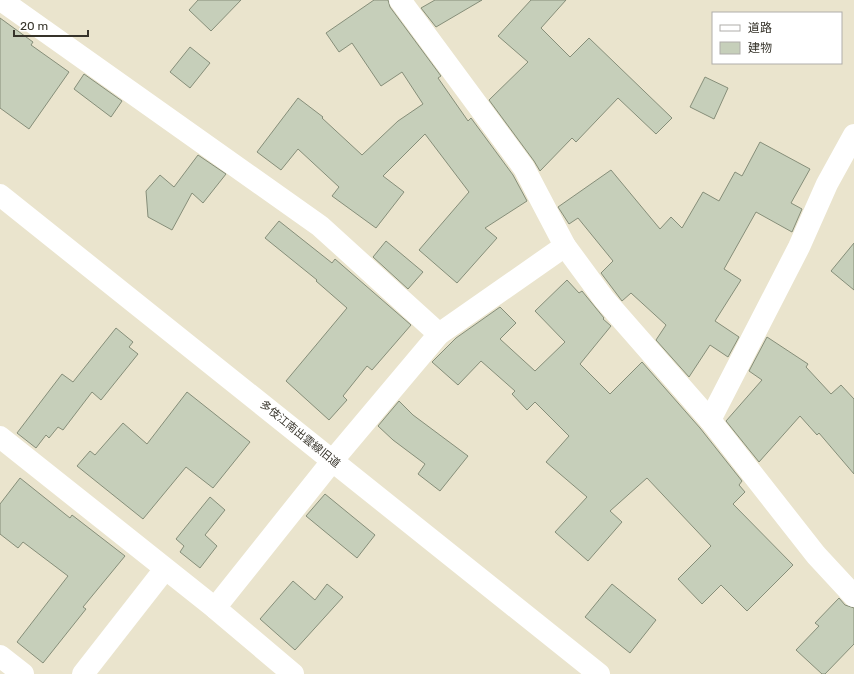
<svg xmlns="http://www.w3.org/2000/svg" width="854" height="674" font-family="Rubik,'Noto Sans JP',sans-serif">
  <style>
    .building { fill: #c6cfba; stroke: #868e79 }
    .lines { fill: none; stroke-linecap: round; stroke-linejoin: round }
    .minor { stroke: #fff; stroke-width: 22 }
    .tertiary { stroke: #fff; stroke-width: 22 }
    .labels { text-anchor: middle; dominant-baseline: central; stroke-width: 3; stroke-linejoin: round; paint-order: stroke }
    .street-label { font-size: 11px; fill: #36332a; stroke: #fff }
  </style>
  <rect width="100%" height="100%" fill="#eae4cd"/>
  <g class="building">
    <path d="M 198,0 L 241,0 L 211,31 L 189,10 Z"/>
    <path d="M 374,0 L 388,0 L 390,7 L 441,76 L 438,78 L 468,121 L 471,118 L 513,175 L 527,201 L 485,228 L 497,238 L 457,283 L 419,250 L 469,192 L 425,134 L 383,176 L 404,192 L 376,228 L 332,196 L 339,187 L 298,149 L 281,170 L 257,152 L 298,98 L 323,117 L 322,118 L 362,155 L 398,121 L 423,104 L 402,72 L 381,86 L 352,43 L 339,52 L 326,33 Z"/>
    <path d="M 435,0 L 482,0 L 436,27 L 421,8 Z"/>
    <path d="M 531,0 L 566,0 L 541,28 L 570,57 L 589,38 L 672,118 L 656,134 L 618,98 L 576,142 L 572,138 L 540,171 L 534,161 L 489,100 L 528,62 L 498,36 Z"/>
    <path d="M 0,18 L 33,42 L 31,45 L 69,72 L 29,129 L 0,108 Z"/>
    <path d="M 190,47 L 210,63 L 190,88 L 170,72 Z"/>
    <path d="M 84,74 L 122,101 L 111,117 L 74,89 Z"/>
    <path d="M 705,77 L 728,88 L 714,119 L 690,107 Z"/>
    <path d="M 760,142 L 810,169 L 791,203 L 802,209 L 792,232 L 756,212 L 724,269 L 741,280 L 715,321 L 739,337 L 728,357 L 710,345 L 689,377 L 656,340 L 666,325 L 631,293 L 622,301 L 601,273 L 613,261 L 578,218 L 569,224 L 558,207 L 611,170 L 660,229 L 671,217 L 682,228 L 703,192 L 719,201 L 735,172 L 742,176 Z"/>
    <path d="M 198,155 L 226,174 L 203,203 L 192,193 L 172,230 L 148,217 L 146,191 L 160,175 L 174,187 Z"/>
    <path d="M 279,221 L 332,263 L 335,259 L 411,325 L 372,370 L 367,366 L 343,396 L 347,400 L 329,420 L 286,381 L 347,308 L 316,281 L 317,280 L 265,238 Z"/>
    <path d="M 386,241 L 423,272 L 408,289 L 373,257 Z"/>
    <path d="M 854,243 L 854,290 L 831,271 Z"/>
    <path d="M 567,280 L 579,293 L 582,291 L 604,318 L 603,319 L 611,326 L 580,364 L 610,394 L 642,362 L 700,428 L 742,481 L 739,485 L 745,492 L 733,504 L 793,565 L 747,611 L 721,585 L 702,604 L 678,579 L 711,546 L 647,478 L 610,511 L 622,522 L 588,561 L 555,532 L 587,497 L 546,462 L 569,436 L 535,402 L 527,410 L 512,394 L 515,391 L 481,361 L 458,385 L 432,362 L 456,338 L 500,307 L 516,323 L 500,339 L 535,371 L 565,342 L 535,311 Z"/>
    <path d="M 116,328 L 133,342 L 129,347 L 138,354 L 101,400 L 92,392 L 63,430 L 58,427 L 49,438 L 46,435 L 36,448 L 17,433 L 62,374 L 73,382 Z"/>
    <path d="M 767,337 L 808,364 L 806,367 L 831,394 L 841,385 L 854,399 L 854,474 L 819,433 L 817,435 L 800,416 L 759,462 L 726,421 L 762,380 L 749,371 Z"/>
    <path d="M 187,392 L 250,442 L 213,488 L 186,467 L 143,519 L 77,466 L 90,451 L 95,455 L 123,423 L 147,444 Z"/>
    <path d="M 399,401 L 413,415 L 468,456 L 440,491 L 418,474 L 425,464 L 393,440 L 378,426 Z"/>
    <path d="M 20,478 L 70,518 L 72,515 L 125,556 L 83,607 L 86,609 L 43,663 L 17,642 L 68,576 L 23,542 L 18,548 L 0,534 L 0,504 Z"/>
    <path d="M 325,494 L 375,535 L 357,558 L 306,516 Z"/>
    <path d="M 210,497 L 225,510 L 205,535 L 217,546 L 200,568 L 180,552 L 184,546 L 176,539 Z"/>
    <path d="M 293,581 L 315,600 L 327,584 L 343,597 L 295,650 L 260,619 Z"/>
    <path d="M 612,584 L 656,620 L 630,653 L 585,617 Z"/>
    <path d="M 839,598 L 845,605 L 854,608 L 854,644 L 825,674 L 822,674 L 796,650 L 819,626 L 815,623 Z"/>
  </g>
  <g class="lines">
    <g class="minor">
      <path d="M 1,0 L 320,226 L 439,334"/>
      <path d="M 400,0 L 524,168 L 565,246 L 604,299 L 710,420 L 816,555 L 854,596"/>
      <path d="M 710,420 L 799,247 L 827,184 L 854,135"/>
      <path d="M 0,437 L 215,608 L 293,674"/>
      <path d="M 215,608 L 333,460 L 439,334 L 565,246"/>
      <path d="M 0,656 L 23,674"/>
      <path d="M 83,674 L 165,569"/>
    </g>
    <path class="tertiary" d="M 0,195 L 599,674"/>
  </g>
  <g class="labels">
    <g class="street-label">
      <text transform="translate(300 434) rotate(39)">多伎江南出雲線旧道</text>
    </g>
  </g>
  <rect x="712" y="12" width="130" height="52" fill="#ffffff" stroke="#afadaa"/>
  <rect x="720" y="25" width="20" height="6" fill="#ffffff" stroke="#afadaa"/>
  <text x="748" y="32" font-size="12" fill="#36332a">道路</text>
  <rect x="720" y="42" width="20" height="12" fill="#c6cfba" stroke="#afadaa"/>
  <text x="748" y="52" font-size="12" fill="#36332a">建物</text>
  <path d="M14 30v6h74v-6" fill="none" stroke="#36332a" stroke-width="2"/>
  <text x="20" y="30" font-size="12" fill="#36332a" stroke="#ffffff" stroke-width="3" paint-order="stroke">20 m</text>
</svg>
